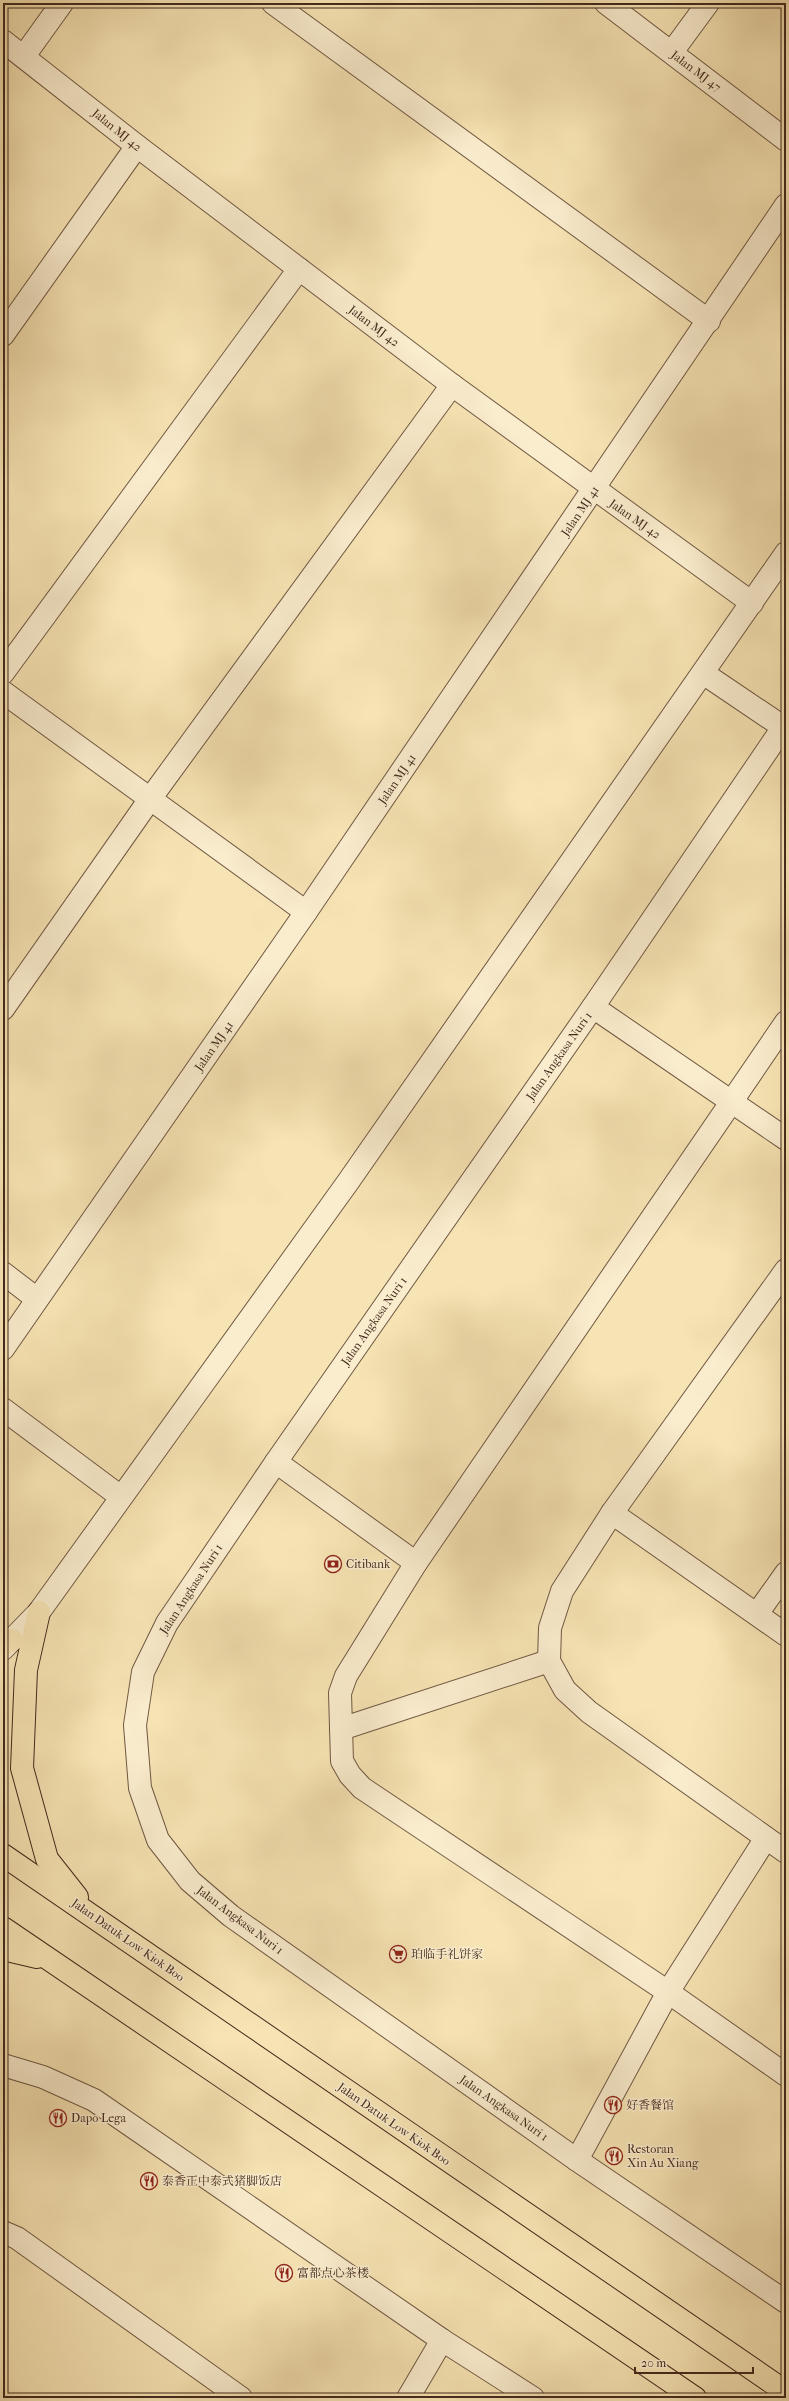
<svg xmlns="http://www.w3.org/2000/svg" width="789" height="2401" font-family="'IM FELL French Canon','Noto Serif SC',serif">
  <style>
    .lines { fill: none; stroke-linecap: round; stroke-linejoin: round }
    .minor-casing { stroke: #705843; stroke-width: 24 }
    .major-casing { stroke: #43291d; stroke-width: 24 }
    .minor { stroke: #faedce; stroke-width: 22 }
    .major { stroke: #f7e4b4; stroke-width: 22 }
    .labels { text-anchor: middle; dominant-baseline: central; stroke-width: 3; stroke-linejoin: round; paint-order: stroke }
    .street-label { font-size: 12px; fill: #43291d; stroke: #faedce }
    .poi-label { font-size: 12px; fill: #43291d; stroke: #faedce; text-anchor: start }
  </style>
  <rect width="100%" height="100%" fill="#f7e4b4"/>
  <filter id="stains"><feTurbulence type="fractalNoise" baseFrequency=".005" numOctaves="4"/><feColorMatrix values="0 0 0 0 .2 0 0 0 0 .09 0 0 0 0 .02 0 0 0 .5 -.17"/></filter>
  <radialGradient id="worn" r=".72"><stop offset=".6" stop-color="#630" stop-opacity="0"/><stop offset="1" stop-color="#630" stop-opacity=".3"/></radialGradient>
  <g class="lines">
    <g class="minor-casing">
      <g id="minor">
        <path d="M 273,3 L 709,321"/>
        <path d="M 606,3 L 786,140"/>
        <path d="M 3,41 L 137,146 L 452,385 L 752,603"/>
        <path d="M 672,52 L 708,3"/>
        <path d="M 24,56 L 62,3"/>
        <path d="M 3,335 L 137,146"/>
        <path d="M 3,673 L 299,269"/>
        <path d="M 703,673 L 786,729"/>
        <path d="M 3,692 L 306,912"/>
        <path d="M 786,723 L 593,1007 L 276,1462 L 167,1623 L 143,1672 L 135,1725 L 140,1788 L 158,1840 L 190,1881 L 231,1916 L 577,2160 L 786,2302"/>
        <path d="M 593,1007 L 786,1139"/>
        <path d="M 3,1009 L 150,799 L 452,385"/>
        <path d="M 786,1022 L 416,1563 L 346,1676 L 340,1693 L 342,1761 L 350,1775 L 362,1788 L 668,1992 L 786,2075"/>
        <path d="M 786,1270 L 612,1513 L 562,1591 L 550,1628 L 549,1661 L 565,1690 L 589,1712 L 786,1852"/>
        <path d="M 3,1273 L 37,1299"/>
        <path d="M 3,1349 L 306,912 L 786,205"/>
        <path d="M 3,1409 L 121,1497"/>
        <path d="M 276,1462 L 416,1563"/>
        <path d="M 612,1513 L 786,1635"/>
        <path d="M 757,1614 L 786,1573"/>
        <path d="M 3,1649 L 39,1612 L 348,1182 L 786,553"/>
        <path d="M 341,1729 L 549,1661"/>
        <path d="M 3,2065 L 43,2077 L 94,2100 L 442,2340 L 533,2398"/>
        <path d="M 577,2160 L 668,1992 L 766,1838"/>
        <path d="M 3,2232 L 17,2238 L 241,2398"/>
        <path d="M 408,2398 L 442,2340"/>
      </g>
    </g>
    <g class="major-casing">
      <g id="major">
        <path d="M 39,1612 L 26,1670 L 22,1768 L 47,1859 L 77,1897"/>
        <path d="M 3,1645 L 12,1640"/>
        <path d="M 3,1855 L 786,2392"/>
        <path d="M 3,1928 L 695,2398"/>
        <path d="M 3,1949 L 37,1957"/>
      </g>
    </g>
    <use href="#minor" class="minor"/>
    <use href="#major" class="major"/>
  </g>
  <defs>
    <g id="bank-ring" transform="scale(0.9)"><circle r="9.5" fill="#faedce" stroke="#8f2418" stroke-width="1.5"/><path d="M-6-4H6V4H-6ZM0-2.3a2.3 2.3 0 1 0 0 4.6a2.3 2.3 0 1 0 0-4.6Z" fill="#8f2418"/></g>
    <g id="supermarket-ring" transform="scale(0.9)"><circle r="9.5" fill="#faedce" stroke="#8f2418" stroke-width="1.5"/><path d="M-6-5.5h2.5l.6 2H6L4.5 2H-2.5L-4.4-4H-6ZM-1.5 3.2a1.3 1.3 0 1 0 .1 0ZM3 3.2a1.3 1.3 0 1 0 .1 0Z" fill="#8f2418"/></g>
    <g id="restaurant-ring" transform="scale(0.9)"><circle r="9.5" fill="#faedce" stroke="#8f2418" stroke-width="1.5"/><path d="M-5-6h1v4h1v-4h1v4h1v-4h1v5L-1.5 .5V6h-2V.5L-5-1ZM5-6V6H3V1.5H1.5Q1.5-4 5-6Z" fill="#8f2418"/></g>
  </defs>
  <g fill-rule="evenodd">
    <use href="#bank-ring" x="333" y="1564"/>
    <use href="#supermarket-ring" x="398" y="1954"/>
    <use href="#restaurant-ring" x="613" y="2105"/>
    <use href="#restaurant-ring" x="58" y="2118"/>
    <use href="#restaurant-ring" x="614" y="2156"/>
    <use href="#restaurant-ring" x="149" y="2181"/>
    <use href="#restaurant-ring" x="284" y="2273"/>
  </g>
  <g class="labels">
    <g class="street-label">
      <text transform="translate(696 71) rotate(37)">Jalan MJ 47</text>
      <text transform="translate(117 130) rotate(39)">Jalan MJ 42</text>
      <text transform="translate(374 326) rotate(37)">Jalan MJ 42</text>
      <text transform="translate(580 511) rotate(-56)">Jalan MJ 41</text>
      <text transform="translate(635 519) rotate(35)">Jalan MJ 42</text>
      <text transform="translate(397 779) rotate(-56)">Jalan MJ 41</text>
      <text transform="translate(214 1046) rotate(-55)">Jalan MJ 41</text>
      <text transform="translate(559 1056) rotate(-55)">Jalan Angkasa Nuri 1</text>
      <text transform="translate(374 1321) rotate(-55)">Jalan Angkasa Nuri 1</text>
      <text transform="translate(191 1589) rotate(-57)">Jalan Angkasa Nuri 1</text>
      <text transform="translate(240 1920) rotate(37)">Jalan Angkasa Nuri 1</text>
      <text transform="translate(128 1940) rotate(35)">Jalan Datuk Low Kiok Boo</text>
      <text transform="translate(504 2108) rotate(35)">Jalan Angkasa Nuri 1</text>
      <text transform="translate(394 2124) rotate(35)">Jalan Datuk Low Kiok Boo</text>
    </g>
    <g class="poi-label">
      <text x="346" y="1564">Citibank</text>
      <text x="411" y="1954">珀临手礼饼家</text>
      <text x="626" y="2105">好香餐馆</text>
      <text x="71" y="2118">Dapo Lega</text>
      <text x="627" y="2149">Restoran<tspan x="627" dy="14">Xin Au Xiang</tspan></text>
      <text x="162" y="2181">泰香正中泰式猪脚饭店</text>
      <text x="297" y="2273">富都点心茶楼</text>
    </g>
  </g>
  <rect width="789" height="2401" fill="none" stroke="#f7e4b4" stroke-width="16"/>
  <rect x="4" y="4" width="781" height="2393" fill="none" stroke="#43291d" stroke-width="2"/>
  <rect x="8" y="8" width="773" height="2385" fill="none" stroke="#43291d"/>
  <path d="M635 2367v6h118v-6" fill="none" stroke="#43291d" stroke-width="2"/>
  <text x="641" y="2367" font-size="12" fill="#43291d" stroke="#faedce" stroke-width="3" paint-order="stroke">20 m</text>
  <rect width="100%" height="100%" filter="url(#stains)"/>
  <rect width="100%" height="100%" fill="url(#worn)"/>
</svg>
